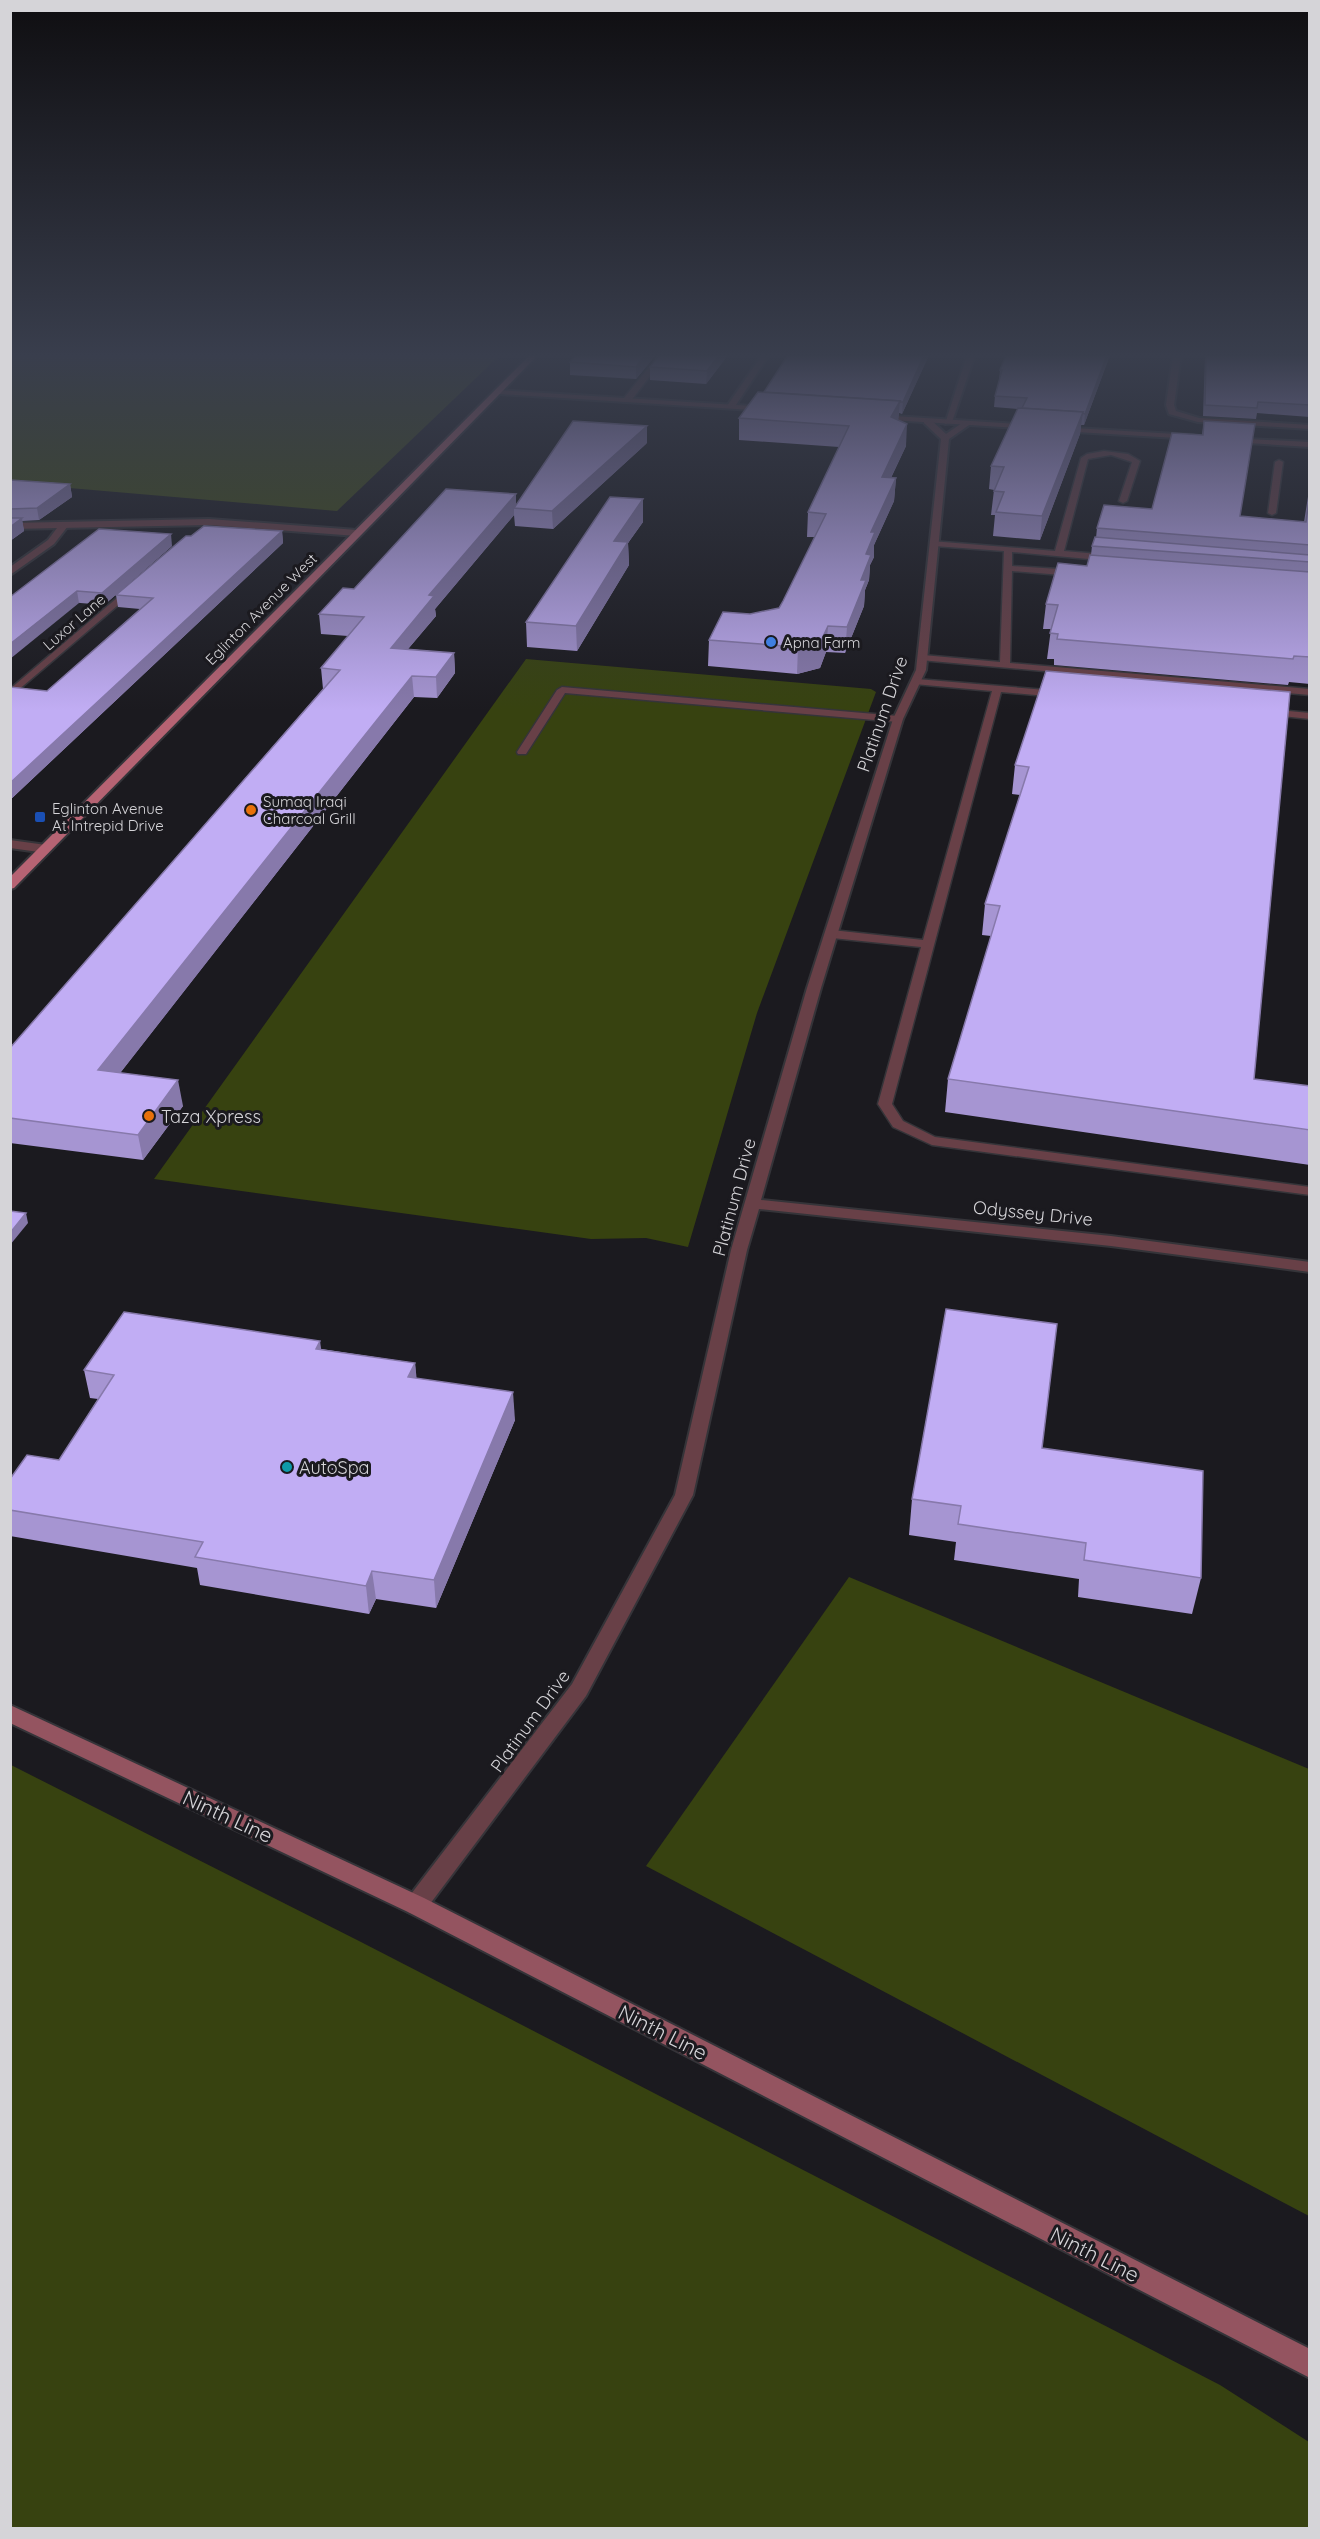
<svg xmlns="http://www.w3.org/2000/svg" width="1320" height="2539" font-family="Quicksand,sans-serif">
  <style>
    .green { fill: #374210 }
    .forest { fill: #404b17 }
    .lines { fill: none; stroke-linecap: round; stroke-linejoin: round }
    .service-casing { stroke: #353439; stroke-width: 3 }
    .minor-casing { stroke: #353439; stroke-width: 4 }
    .tertiary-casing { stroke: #353439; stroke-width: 4 }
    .secondary-casing { stroke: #353439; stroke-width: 4 }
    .primary-casing { stroke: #353439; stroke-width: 4 }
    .service { fill: #684047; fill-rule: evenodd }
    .minor { fill: #684047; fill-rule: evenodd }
    .tertiary { fill: #684047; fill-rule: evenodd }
    .secondary { fill: #945460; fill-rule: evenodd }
    .primary { fill: #b66373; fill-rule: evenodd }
    .wall { fill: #a695d2 }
    .shaded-wall { fill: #8779ab }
    .building { fill: #c1adf4; stroke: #8779ab; stroke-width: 1.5 }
    .shop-dot { fill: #3f7fe0; stroke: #1b1a1f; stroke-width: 2 }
    .food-dot { fill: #e8710a; stroke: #1b1a1f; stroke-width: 2 }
    .transit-dot { fill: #1a4fb4; stroke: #1b1a1f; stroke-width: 2 }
    .culture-dot { fill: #0f9aa8; stroke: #1b1a1f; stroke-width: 2 }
    .labels { text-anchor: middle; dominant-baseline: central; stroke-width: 6; stroke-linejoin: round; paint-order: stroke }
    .far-street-label { font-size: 15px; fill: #d5d4d8; stroke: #1b1a1f }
    .far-poi-label { font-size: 15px; fill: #d5d4d8; stroke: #1b1a1f; text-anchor: start }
    .street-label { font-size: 18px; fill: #d5d4d8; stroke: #1b1a1f }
    .poi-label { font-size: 18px; fill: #d5d4d8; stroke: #1b1a1f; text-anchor: start }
    .near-street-label { font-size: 21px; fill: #d5d4d8; stroke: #1b1a1f }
  </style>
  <rect width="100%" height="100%" fill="#1b1a1f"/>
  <g class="green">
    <path d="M 526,659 L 871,689 L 876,692 L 757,1013 L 688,1247 L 646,1238 L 591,1239 L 154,1179 Z"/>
    <path d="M 849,1577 L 1309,1769 L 1309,2216 L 646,1866 Z"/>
    <path d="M 11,1765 L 361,1942 L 1220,2385 L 1309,2442 L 1309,2528 L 11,2528 Z"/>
  </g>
  <path class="forest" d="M 10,355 L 472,355 L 497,358 L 337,511 L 11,483 Z"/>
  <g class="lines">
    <g class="service-casing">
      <g id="service">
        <path d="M 659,355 L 666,355 L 630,402 L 624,402 L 624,398 Z"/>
        <path d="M 1104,451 L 1128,454 L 1140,461 L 1127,501 L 1123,503 L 1119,501 L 1132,462 L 1111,455 L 1088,459 L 1064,551 L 1110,555 L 1114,558 L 1110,561 L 1012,552 L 1012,566 L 1074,570 L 1078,573 L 1074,576 L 1012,571 L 1010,663 L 1310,689 L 1310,695 L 920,660 L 920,656 L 923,655 L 1000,662 L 1004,551 L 934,546 L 930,543 L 931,541 L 1055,551 L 1081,458 L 1087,454 Z"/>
        <path d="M 1279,460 L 1283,462 L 1276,513 L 1272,515 L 1268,513 L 1275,462 Z"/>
        <path d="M 130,587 L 137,589 L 10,697 L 10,689 Z"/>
        <path d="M 917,679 L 1058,691 L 1063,694 L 1058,697 L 1001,692 L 892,1104 L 903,1121 L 935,1137 L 1310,1187 L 1310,1195 L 932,1145 L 893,1127 L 878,1104 L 921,947 L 832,938 L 826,934 L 832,930 L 923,940 L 992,691 L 914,684 L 912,682 Z"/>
        <path d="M 562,687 L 898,716 L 903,719 L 898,722 L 565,693 L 526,754 L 518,754 L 517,752 L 557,690 Z"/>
        <path d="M 1268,709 L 1310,713 L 1310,719 L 1264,714 L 1263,712 Z"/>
      </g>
    </g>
    <g class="minor-casing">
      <g id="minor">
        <path d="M 762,355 L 769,355 L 734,408 L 728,408 L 727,406 Z"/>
        <path d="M 967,355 L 975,355 L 952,422 L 945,424 Z"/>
        <path d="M 1173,355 L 1181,355 L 1174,405 L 1176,411 L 1199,418 L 1310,425 L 1310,429 L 1198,422 L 1169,414 L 1166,405 Z"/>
        <path d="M 924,419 L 930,419 L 946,434 L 965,421 L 972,423 L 949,439 L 926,670 L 903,719 L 821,988 L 761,1200 L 1111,1236 L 1310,1262 L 1310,1272 L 1111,1246 L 759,1209 L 747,1250 L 693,1495 L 586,1696 L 424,1912 L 416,1915 L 408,1912 L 405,1905 L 408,1898 L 572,1684 L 675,1495 L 731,1250 L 807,988 L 893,719 L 916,670 L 941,439 L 924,423 Z"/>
        <path d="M 60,524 L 68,526 L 54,544 L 10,575 L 10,567 L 48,540 Z"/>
        <path d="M 10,840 L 46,845 L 52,849 L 46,853 L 10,848 Z"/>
      </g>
    </g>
    <g class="tertiary-casing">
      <g id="tertiary">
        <path d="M 497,390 L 768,407 L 772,409 L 768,411 L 500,394 L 497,394 Z"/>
        <path d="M 878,415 L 1032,425 L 1036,427 L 1032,429 L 875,419 L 874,417 Z"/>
        <path d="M 1057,427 L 1193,435 L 1197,437 L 1193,439 L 1060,431 L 1057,431 Z"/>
        <path d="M 1228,438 L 1310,442 L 1310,447 L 1231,442 L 1228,442 Z"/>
        <path d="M 209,519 L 357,530 L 362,533 L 357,536 L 209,525 L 10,529 L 10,523 Z"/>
      </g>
    </g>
    <g class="secondary-casing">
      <path id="secondary" d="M 10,1705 L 424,1898 L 1310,2349 L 1310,2378 L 408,1912 L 10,1723 Z"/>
    </g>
    <g class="primary-casing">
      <path id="primary" d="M 530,355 L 538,355 L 14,888 L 10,889 L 10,877 Z"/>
    </g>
    <use href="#service" class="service"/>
    <use href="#minor" class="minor"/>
    <use href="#tertiary" class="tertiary"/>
    <use href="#secondary" class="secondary"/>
    <use href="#primary" class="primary"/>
  </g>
  <g class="wall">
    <path d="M 656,355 L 636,379 L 570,375 L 570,362 Z"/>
    <path d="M 728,355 L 706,384 L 650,380 L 650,367 Z"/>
    <path d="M 929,355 L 902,414 L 899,413 L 898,420 L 906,446 L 891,478 L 896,478 L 894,501 L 874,545 L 874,557 L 870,565 L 869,580 L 865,590 L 864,606 L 845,653 L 826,652 L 820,668 L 797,674 L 708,666 L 709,640 L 750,614 L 779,608 L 783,601 L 815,537 L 807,537 L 808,512 L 839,447 L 739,440 L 739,418 Z"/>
    <path d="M 1110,355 L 1084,425 L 1081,425 L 1080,434 L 1040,540 L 993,536 L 995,515 L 991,515 L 994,490 L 989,489 L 991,466 L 1018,409 L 994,407 L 995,396 L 999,381 L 1000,370 Z"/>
    <path d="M 1205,355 L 1310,355 L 1310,417 L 1257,413 L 1256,419 L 1203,416 Z"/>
    <path d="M 1204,421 L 1240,516 L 1304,522 L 1310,484 L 1310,684 L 1289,682 L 1288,685 L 1054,665 L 1054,659 L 1047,659 L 1051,629 L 1043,629 L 1046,604 L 1087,566 L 1091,555 L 1092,546 L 1096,538 L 1097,528 L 1152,509 L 1202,435 Z"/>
    <path d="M 647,443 L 553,529 L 515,526 L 514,515 L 435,609 L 436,616 L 408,649 L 454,653 L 455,673 L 437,698 L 414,697 L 120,1073 L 183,1106 L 143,1160 L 10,1143 L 10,1048 L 323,689 L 321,668 L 348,636 L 321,634 L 319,614 L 354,589 L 516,505 Z"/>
    <path d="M 10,480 L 70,484 L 72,497 L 39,520 L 22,521 L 24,531 L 10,541 Z"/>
    <path d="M 643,499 L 643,522 L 628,543 L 629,565 L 577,651 L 527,647 L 526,622 Z"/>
    <path d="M 282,531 L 283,543 L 10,800 L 10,687 L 47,691 L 140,609 L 118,607 L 116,595 L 191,536 Z"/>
    <path d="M 172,546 L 104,605 L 10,597 Z"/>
    <path d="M 1046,671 L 1254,1079 L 1310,1086 L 1310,1165 L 945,1112 L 948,1079 L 991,936 L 982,935 L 985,904 L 1020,795 L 1012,794 L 1015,765 Z"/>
    <path d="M 321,1349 L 415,1363 L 416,1378 L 515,1420 L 436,1608 L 376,1599 L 369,1614 L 200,1585 L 197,1568 L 10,1536 L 10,1479 L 59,1460 L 98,1399 L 90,1398 L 84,1370 Z"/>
    <path d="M 1042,1448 L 1201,1578 L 1192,1614 L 1078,1597 L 1079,1579 L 954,1560 L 956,1542 L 909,1535 L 912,1499 Z"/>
  </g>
  <g class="shaded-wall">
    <path d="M 645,355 L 656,355 L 636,379 L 636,367 Z"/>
    <path d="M 719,355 L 728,355 L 706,384 L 707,371 Z"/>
    <path d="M 924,355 L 929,355 L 902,414 L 903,402 Z"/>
    <path d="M 1107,355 L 1110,355 L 1084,425 L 1085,414 Z"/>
    <path d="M 900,401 L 898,422 L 891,417 Z"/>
    <path d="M 1083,412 L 1080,434 L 1040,540 L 1042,516 Z"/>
    <path d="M 907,424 L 906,446 L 880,500 L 882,477 Z"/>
    <path d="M 647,426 L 647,443 L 553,529 L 552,511 Z"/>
    <path d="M 896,478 L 894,501 L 874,545 L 874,557 L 870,565 L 869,580 L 865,590 L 864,606 L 845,653 L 847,627 L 861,580 L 871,532 Z"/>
    <path d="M 70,484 L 72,497 L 39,520 L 37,508 Z"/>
    <path d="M 516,494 L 516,508 L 514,508 L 514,515 L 435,609 L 436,616 L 392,668 L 391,648 L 429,595 Z"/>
    <path d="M 643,499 L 643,522 L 628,543 L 629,565 L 577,651 L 576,626 L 614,541 Z"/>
    <path d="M 22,518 L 24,531 L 10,541 L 10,527 Z"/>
    <path d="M 282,531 L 283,543 L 10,800 L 10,783 Z"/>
    <path d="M 171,534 L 172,546 L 104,605 L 102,593 Z"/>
    <path d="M 77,591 L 79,603 L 10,659 L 10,644 Z"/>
    <path d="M 828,626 L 826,652 L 820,668 L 797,674 L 798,647 Z"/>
    <path d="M 454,653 L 455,673 L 437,698 L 436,677 Z"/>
    <path d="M 412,676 L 414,697 L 103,1095 L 98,1070 Z"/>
    <path d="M 178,1080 L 183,1106 L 143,1160 L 138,1135 Z"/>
    <path d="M 26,1213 L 28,1223 L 10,1245 L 10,1233 Z"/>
    <path d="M 320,1341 L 324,1368 L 316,1349 Z"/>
    <path d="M 415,1363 L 418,1391 L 408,1377 Z"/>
    <path d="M 513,1392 L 515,1420 L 436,1608 L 434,1580 Z"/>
    <path d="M 372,1571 L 376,1599 L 369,1614 L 366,1586 Z"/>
  </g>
  <g class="building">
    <path d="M 576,355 L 645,355 L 636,367 L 570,362 Z"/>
    <path d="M 659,355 L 719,355 L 707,371 L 650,367 Z"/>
    <path d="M 788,355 L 924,355 L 903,402 L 899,402 L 900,401 L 764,392 Z"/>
    <path d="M 1006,355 L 1107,355 L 1085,414 L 1082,413 L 1083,412 L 1022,408 L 1027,398 L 995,396 L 1002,370 L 1000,370 Z"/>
    <path d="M 1206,355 L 1310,355 L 1310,405 L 1258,402 L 1257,408 L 1205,405 Z"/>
    <path d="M 758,392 L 900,401 L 891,417 L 907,424 L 882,477 L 896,478 L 871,532 L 875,532 L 866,554 L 871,555 L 861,580 L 866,580 L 847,627 L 828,626 L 821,641 L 798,647 L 709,640 L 723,612 L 750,614 L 779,608 L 783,601 L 826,514 L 808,512 L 849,426 L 739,418 Z"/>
    <path d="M 1018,408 L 1083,412 L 1042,516 L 996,512 L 1004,492 L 994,491 L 1004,467 L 991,466 Z"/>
    <path d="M 573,421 L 647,426 L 552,511 L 514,508 Z"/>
    <path d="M 1204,421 L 1255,424 L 1240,516 L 1306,522 L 1310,493 L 1310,545 L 1097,528 L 1104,505 L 1152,509 L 1172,433 L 1203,435 Z"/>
    <path d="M 10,480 L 70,484 L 37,508 L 10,509 Z"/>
    <path d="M 446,489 L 516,494 L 429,595 L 434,596 L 391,648 L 454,653 L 436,677 L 412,676 L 98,1070 L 178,1080 L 138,1135 L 10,1118 L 10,1048 L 340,670 L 321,668 L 364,617 L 319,614 L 343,588 L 354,589 Z"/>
    <path d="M 610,497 L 643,499 L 614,541 L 628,542 L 576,626 L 526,622 Z"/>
    <path d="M 10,518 L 22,518 L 10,527 Z"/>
    <path d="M 204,526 L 282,531 L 10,783 L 10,687 L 47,691 L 153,598 L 116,595 L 186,536 L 191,536 Z"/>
    <path d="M 99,529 L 171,534 L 102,593 L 77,591 L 10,644 L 10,597 Z"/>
    <path d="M 1095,537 L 1310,555 L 1310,562 L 1092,546 Z"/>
    <path d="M 1090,555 L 1310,572 L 1310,657 L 1294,656 L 1293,659 L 1057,639 L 1058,634 L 1050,633 L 1058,605 L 1046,604 L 1058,563 L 1087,566 Z"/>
    <path d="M 1046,671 L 1290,692 L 1254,1079 L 1310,1086 L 1310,1130 L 948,1079 L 1000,906 L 985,904 L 1029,767 L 1015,765 Z"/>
    <path d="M 10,1211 L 26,1213 L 10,1233 Z"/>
    <path d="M 946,1309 L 1057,1324 L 1042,1448 L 1203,1471 L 1201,1578 L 1084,1560 L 1086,1543 L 958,1524 L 961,1506 L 912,1499 Z"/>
    <path d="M 124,1312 L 320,1341 L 316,1349 L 415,1363 L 408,1377 L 513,1392 L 434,1580 L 372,1571 L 366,1586 L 195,1557 L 203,1542 L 10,1510 L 10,1479 L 27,1455 L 59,1460 L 114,1375 L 84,1370 Z"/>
  </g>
  <linearGradient id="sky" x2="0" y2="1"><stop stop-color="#0f0e11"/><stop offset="0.5" stop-color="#393e4d"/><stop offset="1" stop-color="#393e4d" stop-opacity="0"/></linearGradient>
  <rect width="1320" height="711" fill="url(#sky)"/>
  <circle class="shop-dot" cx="771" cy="642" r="6"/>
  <g class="food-dot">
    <circle cx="251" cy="810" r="6"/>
    <circle cx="149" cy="1116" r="6"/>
  </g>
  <rect class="transit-dot" x="34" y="811" width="12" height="12" rx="3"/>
  <circle class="culture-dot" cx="287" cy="1467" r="6"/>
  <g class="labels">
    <g class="far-street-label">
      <text transform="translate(261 609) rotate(-45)">Eglinton Avenue West</text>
      <text transform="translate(74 622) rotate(-41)">Luxor Lane</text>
    </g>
    <g class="far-poi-label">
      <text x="783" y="642">Apna Farm</text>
      <text x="263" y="801">Sumaq Iraqi<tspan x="263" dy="17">Charcoal Grill</tspan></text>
      <text x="52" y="808">Eglinton Avenue<tspan x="52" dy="17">At Intrepid Drive</tspan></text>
    </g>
    <g class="street-label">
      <text transform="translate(882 714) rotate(-71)">Platinum Drive</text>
      <text transform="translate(734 1197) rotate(-75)">Platinum Drive</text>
      <text transform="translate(1033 1213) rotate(6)">Odyssey Drive</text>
      <text transform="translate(530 1721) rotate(-54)">Platinum Drive</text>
    </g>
    <g class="poi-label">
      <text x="161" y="1116">Taza Xpress</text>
      <text x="299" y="1467">AutoSpa</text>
    </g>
    <g class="near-street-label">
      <text transform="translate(228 1816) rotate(25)">Ninth Line</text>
      <text transform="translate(663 2032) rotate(27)">Ninth Line</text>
      <text transform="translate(1095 2254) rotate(27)">Ninth Line</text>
    </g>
  </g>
  <rect width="1320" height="2539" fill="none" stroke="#d5d4d8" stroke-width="24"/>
</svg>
